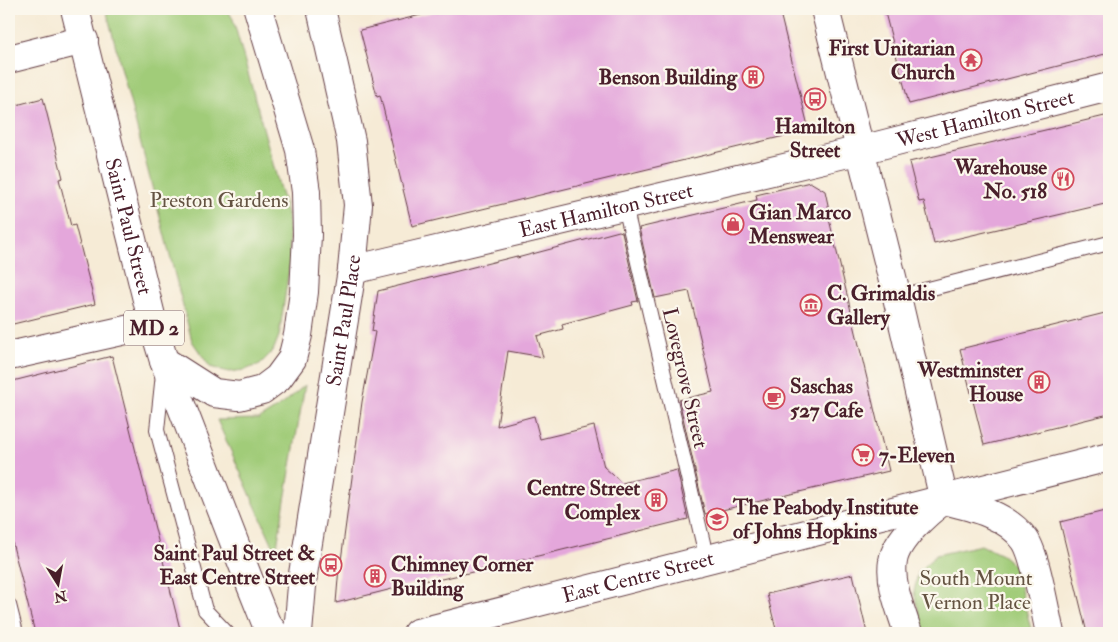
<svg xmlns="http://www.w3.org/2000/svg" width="1118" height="642" font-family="'IM FELL Double Pica',serif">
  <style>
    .green { fill: #a1cc79; stroke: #767652 }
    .building { fill: #e4a7db }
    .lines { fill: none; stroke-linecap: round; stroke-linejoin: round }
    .service-casing { stroke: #643e45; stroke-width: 16 }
    .minor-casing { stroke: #643e45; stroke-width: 30 }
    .secondary-casing { stroke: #643e45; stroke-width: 30 }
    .primary-casing { stroke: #643e45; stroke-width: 30 }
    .service { stroke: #fff; stroke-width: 14 }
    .minor { stroke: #fff; stroke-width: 28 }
    .secondary { stroke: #fff; stroke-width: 28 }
    .primary { stroke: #fff; stroke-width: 28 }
    .labels { text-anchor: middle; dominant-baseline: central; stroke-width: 4.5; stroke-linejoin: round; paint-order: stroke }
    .shield { fill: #fbf7ec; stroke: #7f6065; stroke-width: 1 }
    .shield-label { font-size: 20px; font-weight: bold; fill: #4a1f2b }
    .poi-label { font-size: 21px; font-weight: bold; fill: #4a1f2b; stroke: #fbf7ec; text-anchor: end }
    .street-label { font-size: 21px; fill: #4a1f2b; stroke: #fbf7ec }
    .park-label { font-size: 21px; fill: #645342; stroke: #fbf7ec }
  </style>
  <rect width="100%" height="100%" fill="#fbf7ec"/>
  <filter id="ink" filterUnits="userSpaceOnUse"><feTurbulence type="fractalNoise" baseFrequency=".02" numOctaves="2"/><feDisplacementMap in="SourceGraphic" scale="10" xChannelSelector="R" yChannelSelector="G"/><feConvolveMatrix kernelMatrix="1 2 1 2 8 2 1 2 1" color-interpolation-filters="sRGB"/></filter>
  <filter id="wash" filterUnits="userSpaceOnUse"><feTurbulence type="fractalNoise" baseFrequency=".0096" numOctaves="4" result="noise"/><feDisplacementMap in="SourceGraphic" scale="20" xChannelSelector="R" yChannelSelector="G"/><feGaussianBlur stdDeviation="1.12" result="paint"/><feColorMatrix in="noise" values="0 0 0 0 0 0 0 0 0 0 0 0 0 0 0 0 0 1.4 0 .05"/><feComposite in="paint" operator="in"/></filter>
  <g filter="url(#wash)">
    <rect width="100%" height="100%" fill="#f6ebd6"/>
    <g class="green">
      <path d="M 106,9 L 227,9 L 233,19 L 288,218 L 290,262 L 279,336 L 273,351 L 260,364 L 245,370 L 229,372 L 210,367 L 192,341 Z"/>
      <path d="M 305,385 L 276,552 L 217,420 L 259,419 L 283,404 Z"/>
      <path d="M 981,545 L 1002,555 L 1015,566 L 1032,633 L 924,633 L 914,592 L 918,572 L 936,555 Z"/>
    </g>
    <g id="blocks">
      <g class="building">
        <path d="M 445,9 L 779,9 L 809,130 L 412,226 L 380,95 L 377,96 L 360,30 Z"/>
        <path d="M 884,9 L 1109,9 L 1109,53 L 909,104 Z"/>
        <path d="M 43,98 L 63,178 L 59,179 L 71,226 L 75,225 L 95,304 L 9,325 L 9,107 Z"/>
        <path d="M 1109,115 L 1109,203 L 934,244 L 924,201 L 919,202 L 909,162 Z"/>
        <path d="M 810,182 L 825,191 L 831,219 L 829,219 L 889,471 L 705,514 L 679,400 L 713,392 L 689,291 L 655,298 L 639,228 L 757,200 L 756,195 Z"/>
        <path d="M 619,231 L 622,232 L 638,301 L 632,302 L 633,305 L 562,324 L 563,329 L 537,336 L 543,357 L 508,351 L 497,426 L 534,416 L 540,439 L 594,426 L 604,467 L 622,483 L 677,470 L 688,519 L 477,571 L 437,580 L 436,578 L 336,603 L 339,567 L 340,568 L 362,402 L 375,332 L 372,331 L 378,291 L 517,256 L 517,258 Z"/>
        <path d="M 1109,312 L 1109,414 L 984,445 L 960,349 Z"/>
        <path d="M 112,356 L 181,633 L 35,633 L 9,530 L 9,382 Z"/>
        <path d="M 1109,510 L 1109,633 L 1087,633 L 1060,522 Z"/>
        <path d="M 853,574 L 867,633 L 777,633 L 767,594 Z"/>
      </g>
    </g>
  </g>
  <g filter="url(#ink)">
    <use href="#blocks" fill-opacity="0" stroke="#643e45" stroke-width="1"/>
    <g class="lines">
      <g class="service-casing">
        <g id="service">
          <path d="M 625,206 L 707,560"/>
          <path d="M 897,297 L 1109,243"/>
          <path d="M 163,374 L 157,430 L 205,610 L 227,633"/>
          <path d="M 9,605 L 16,633"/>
        </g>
      </g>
      <g class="minor-casing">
        <g id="minor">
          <path d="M 9,59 L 84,40"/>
          <path id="s1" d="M 352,270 L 861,150 L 1109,87"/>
          <path d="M 9,356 L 153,324"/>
        </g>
      </g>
      <g class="secondary-casing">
        <g id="secondary">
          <path d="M 825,9 L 897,297 L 944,500"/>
          <path id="s2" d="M 417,633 L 1109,457"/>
          <path d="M 908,633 C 902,612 889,584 893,561 C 896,540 927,512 944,500 C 973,507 1007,515 1025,540 C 1036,556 1045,612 1050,633"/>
        </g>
      </g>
      <g class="primary-casing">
        <g id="primary">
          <path id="s3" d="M 75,9 L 153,324 L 164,361 L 250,583 L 266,623 L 274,633"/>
          <path d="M 164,361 L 214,393 L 239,396 L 262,390 L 278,378 L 292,359 L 298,335 L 304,292 L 307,235 L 306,192 L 300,150 L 258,9"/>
          <path id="s4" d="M 298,633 L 303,574 L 352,270 L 358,205 L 351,141 L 321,9"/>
        </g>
      </g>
      <use href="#service" class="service"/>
      <use href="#minor" class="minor"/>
      <use href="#secondary" class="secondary"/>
      <use href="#primary" class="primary"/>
    </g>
  </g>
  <defs>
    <g id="temple-ring" transform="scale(1.125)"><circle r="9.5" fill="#fbf7ec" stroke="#d1495b" stroke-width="1.5"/><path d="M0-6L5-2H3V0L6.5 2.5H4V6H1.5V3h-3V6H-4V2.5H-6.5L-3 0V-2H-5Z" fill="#d1495b"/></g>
    <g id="building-ring" transform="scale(1.125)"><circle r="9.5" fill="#fbf7ec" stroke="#d1495b" stroke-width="1.5"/><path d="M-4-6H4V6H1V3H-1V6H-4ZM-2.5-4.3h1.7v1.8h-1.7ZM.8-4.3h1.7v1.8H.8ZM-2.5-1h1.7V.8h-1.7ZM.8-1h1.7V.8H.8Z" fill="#d1495b"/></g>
    <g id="bus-ring" transform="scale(1.125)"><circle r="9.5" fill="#fbf7ec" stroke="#d1495b" stroke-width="1.5"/><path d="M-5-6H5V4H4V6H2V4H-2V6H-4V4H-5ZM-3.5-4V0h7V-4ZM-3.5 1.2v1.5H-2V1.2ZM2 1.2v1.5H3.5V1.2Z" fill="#d1495b"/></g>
    <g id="restaurant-ring" transform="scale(1.125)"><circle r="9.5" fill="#fbf7ec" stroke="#d1495b" stroke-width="1.5"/><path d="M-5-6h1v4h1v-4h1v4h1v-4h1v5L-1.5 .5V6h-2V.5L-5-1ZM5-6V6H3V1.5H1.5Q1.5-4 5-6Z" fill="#d1495b"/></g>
    <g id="shop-ring" transform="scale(1.125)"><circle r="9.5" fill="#fbf7ec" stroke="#d1495b" stroke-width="1.5"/><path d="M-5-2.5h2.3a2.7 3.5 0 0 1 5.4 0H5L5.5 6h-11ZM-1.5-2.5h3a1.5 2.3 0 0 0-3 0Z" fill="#d1495b"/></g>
    <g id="museum-ring" transform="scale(1.125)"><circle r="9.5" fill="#fbf7ec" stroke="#d1495b" stroke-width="1.5"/><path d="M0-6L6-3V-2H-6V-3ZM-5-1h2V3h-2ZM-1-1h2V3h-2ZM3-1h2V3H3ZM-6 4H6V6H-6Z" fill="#d1495b"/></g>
    <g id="cafe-ring" transform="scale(1.125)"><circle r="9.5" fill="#fbf7ec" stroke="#d1495b" stroke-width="1.5"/><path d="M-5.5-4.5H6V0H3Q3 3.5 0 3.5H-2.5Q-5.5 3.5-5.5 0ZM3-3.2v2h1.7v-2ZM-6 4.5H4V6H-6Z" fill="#d1495b"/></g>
    <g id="supermarket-ring" transform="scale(1.125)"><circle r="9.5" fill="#fbf7ec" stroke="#d1495b" stroke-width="1.5"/><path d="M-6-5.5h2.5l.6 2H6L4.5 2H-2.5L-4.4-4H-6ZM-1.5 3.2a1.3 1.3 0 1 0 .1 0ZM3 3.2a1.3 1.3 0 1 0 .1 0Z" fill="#d1495b"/></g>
    <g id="university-ring" transform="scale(1.125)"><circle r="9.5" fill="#fbf7ec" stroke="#d1495b" stroke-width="1.5"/><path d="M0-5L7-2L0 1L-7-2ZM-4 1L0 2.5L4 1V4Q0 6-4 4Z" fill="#d1495b"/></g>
  </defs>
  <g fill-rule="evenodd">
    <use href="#temple-ring" x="971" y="60"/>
    <use href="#building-ring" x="753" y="77"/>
    <use href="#bus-ring" x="815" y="99"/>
    <use href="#restaurant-ring" x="1063" y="179"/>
    <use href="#shop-ring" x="733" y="224"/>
    <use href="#museum-ring" x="811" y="305"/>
    <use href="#building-ring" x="1039" y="382"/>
    <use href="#cafe-ring" x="774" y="398"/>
    <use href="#supermarket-ring" x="863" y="455"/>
    <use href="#building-ring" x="656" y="500"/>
    <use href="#university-ring" x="717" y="519"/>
    <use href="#bus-ring" x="331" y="565"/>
    <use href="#building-ring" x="375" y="576"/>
  </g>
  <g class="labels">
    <rect class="shield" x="124" y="310.5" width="60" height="35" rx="4"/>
    <g class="shield-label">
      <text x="154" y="328">MD 2</text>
    </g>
    <g class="poi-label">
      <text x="955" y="48">First Unitarian<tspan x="955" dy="24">Church</tspan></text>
      <text x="737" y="77">Benson Building</text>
      <text x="815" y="126" text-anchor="middle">Hamilton<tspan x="815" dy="24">Street</tspan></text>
      <text x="1047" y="167">Warehouse<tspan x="1047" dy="24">No. 518</tspan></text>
      <text x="749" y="212" text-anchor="start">Gian Marco<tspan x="749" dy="24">Menswear</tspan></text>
      <text x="827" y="293" text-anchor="start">C. Grimaldis<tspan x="827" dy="24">Gallery</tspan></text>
      <text x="1023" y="370">Westminster<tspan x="1023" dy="24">House</tspan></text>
      <text x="790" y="386" text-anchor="start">Saschas<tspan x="790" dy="24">527 Cafe</tspan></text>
      <text x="879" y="455" text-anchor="start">7-Eleven</text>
      <text x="640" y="488">Centre Street<tspan x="640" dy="24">Complex</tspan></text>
      <text x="733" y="507" text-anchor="start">The Peabody Institute<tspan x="733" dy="24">of Johns Hopkins</tspan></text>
      <text x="315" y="553">Saint Paul Street &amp;<tspan x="315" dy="24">East Centre Street</tspan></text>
      <text x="391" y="564" text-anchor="start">Chimney Corner<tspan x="391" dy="24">Building</tspan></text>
    </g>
    <g class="street-label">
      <text stroke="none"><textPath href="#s1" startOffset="651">West Hamilton Street</textPath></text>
      <text stroke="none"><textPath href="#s1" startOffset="261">East Hamilton Street</textPath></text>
      <text stroke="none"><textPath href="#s3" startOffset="224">Saint Paul Street</textPath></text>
      <text stroke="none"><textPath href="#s4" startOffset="316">Saint Paul Place</textPath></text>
      <text transform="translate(685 378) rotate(77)">Lovegrove Street</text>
      <text stroke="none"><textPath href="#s2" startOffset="228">East Centre Street</textPath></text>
    </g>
    <g class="park-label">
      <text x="219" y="200">Preston Gardens</text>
      <text x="976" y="578">South Mount<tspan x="976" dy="24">Vernon Place</tspan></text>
    </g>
  </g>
  <rect width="1118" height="642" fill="none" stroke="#fbf7ec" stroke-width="30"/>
  <g transform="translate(58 584) rotate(169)" stroke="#fbf7ec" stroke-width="4" paint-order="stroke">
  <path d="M0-4L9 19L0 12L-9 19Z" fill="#4a1f2b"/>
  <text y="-8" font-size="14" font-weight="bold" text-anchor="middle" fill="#4a1f2b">N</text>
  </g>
</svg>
